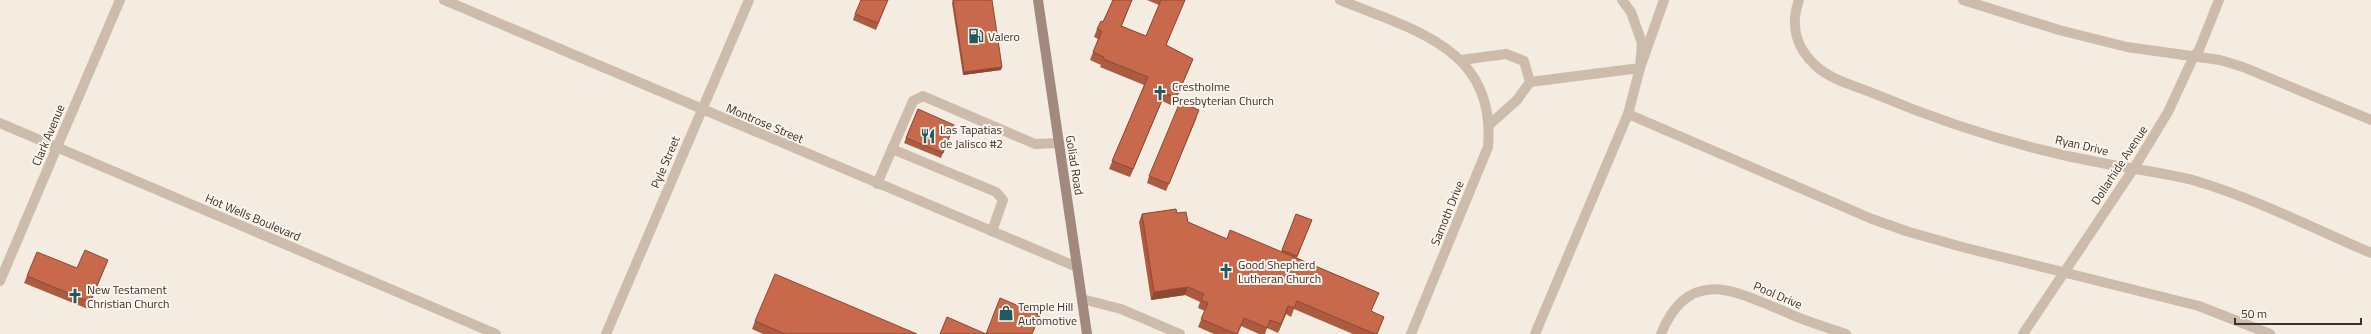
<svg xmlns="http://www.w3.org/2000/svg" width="2371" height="334" font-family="'Titillium Web',sans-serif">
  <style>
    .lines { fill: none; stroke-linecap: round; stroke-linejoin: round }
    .service { stroke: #cdbbac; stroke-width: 10 }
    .minor { stroke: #cdbbac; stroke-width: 10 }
    .tertiary { stroke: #cdbbac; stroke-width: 10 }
    .secondary { stroke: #a18a7d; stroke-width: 10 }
    .wall { fill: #ac5a40 }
    .shaded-wall { fill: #8c4a34 }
    .building { fill: #c8694b; stroke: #8c4a34 }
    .labels { text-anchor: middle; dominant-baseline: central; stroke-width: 4; stroke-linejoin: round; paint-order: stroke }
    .poi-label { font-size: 12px; fill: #3b302b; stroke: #fbf5ee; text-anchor: start }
    .street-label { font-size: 12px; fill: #3b302b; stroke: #fbf5ee }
  </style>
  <rect width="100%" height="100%" fill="#f4ebe1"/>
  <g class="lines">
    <g class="service">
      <path d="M 1963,0 L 2059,30 L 2127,47 L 2220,60 L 2243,67 L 2371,120"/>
      <path d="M 1530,82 L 1640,68 L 1642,43 L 1631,12 L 1622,0"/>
      <path d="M 1628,114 L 1872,219 L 1909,232 L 1966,248 L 2199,306 L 2270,334"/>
      <path d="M 877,184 L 892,149"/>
      <path d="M 992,231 L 1003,200 L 996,192 L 892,149 L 913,101 L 923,96 L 1035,144 L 1059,143"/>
      <path d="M 1082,299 L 1121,309 L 1180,334"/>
      <path d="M 1535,334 L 1628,114 L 1640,68 L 1664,0"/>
    </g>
    <g class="minor">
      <path d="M 444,0 L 1077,267"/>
      <path d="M 1340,0 C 1413,30 1497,48 1488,147 L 1411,334"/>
      <path d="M 1799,0 C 1790,25 1796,48 1816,66 C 1831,80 1856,86 1875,94 C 1949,125 2029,150 2107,164 C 2137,170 2167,173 2196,181 C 2256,199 2313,228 2371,253"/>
      <path d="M 1461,60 L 1506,54 L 1524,61 L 1530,82 L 1517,100 L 1489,125"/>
      <path d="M 0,281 L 57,147"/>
      <path d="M 606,334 L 749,0"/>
      <path d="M 1661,334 C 1689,264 1737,292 1788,313 C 1807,322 1826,327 1846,334"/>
    </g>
    <g class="tertiary">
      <path d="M 0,123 L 496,334"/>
      <path d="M 57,147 L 120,0"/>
      <path d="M 2023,334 L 2134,168 L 2168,112 L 2194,56 L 2199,50 L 2219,0"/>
    </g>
    <path class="secondary" d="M 1038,0 L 1087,334"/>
  </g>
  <g class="wall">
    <path d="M 888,0 L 876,30 L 853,20 L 855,14 Z"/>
    <path d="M 953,0 L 1001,70 L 963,75 L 952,3 Z"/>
    <path d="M 1111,0 L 1132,0 L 1122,26 L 1146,36 L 1159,5 L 1147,0 L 1185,0 L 1166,45 L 1193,59 L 1173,106 L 1162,101 L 1130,177 L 1109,169 L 1144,85 L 1100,67 L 1101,65 L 1090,60 L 1098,39 L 1094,37 L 1097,29 L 1103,22 L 1113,1 Z"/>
    <path d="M 918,109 L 954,125 L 941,158 L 904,143 Z"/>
    <path d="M 1197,117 L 1166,191 L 1147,183 L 1149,176 Z"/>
    <path d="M 1177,213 L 1188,222 L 1227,239 L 1281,252 L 1296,214 L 1312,220 L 1297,258 L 1379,293 L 1371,311 L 1384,317 L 1377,334 L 1353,334 L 1294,309 L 1291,317 L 1286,314 L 1278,333 L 1267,328 L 1265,334 L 1259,334 L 1241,326 L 1238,334 L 1214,334 L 1198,327 L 1205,311 L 1198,308 L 1200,302 L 1185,295 L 1151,300 L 1139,222 L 1142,214 Z"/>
    <path d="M 108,260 L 88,309 L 24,283 L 27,276 L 77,268 Z"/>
    <path d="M 755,321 L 917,334 L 763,334 L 752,329 Z"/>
  </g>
  <g class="shaded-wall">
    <path d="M 1193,59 L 1190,67 L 1173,106 L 1176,98 Z"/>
    <path d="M 1002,67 L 1001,70 L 963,75 L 964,72 Z"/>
    <path d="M 1165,93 L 1162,101 L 1130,177 L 1133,169 Z"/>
    <path d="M 1188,287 L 1185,295 L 1151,300 L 1154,292 Z"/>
    <path d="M 1288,306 L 1286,314 L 1278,333 L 1281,324 Z"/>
  </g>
  <g class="building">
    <path d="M 861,0 L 888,0 L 878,23 L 855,14 Z"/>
    <path d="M 953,0 L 992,0 L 1002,67 L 964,72 Z"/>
    <path d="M 1113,0 L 1132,0 L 1121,26 L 1146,36 L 1161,0 L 1185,0 L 1166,45 L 1193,59 L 1176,98 L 1165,93 L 1133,169 L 1112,161 L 1148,77 L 1103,59 L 1104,57 L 1093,52 L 1102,31 L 1097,29 L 1101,21 L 1103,22 Z"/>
    <path d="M 1180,102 L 1199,110 L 1169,184 L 1149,176 Z"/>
    <path d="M 918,109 L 954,125 L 943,153 L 906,138 Z"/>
    <path d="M 1176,209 L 1177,213 L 1186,212 L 1188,222 L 1227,239 L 1230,230 L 1379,293 L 1371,311 L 1384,317 L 1377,334 L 1375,334 L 1297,301 L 1294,308 L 1288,306 L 1281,324 L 1270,320 L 1267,328 L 1244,318 L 1237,334 L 1236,334 L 1201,319 L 1208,303 L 1201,300 L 1204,294 L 1188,287 L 1154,292 L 1142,214 Z"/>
    <path d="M 1296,214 L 1312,220 L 1297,256 L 1282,250 Z"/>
    <path d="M 85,250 L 108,260 L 90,302 L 27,276 L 37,252 L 77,268 Z"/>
    <path d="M 775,274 L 917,334 L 785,334 L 755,321 Z"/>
    <path d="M 1000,298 L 1040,315 L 1032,334 L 940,334 L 947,317 L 986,334 Z"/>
  </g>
  <defs>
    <g id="fuel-bare" transform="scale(1.2)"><path d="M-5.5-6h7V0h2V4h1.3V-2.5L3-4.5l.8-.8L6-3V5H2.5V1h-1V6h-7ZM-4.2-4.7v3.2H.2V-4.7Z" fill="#1f5a5e" stroke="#fbf5ee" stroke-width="2.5" paint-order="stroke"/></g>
    <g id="church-bare" transform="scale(1.2)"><path d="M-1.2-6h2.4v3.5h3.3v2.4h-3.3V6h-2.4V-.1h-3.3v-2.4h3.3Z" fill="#1f5a5e" stroke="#fbf5ee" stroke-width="2.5" paint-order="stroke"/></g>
    <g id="restaurant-bare" transform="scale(1.2)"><path d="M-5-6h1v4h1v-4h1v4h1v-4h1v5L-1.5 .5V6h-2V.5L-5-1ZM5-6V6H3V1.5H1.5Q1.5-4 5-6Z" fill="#1f5a5e" stroke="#fbf5ee" stroke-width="2.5" paint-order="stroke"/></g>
    <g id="shop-bare" transform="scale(1.2)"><path d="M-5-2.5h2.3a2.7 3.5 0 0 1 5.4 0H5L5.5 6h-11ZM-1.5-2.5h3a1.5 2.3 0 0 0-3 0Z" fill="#1f5a5e" stroke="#fbf5ee" stroke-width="2.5" paint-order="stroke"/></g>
  </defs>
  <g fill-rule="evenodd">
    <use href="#fuel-bare" x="976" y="36"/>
    <use href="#church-bare" x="1160" y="93"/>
    <use href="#restaurant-bare" x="928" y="136"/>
    <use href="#church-bare" x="1226" y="271"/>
    <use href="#church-bare" x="75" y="296"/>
    <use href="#shop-bare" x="1006" y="313"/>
  </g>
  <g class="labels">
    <g class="poi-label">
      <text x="988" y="36">Valero</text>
      <text x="1172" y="86">Crestholme<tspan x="1172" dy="14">Presbyterian Church</tspan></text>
      <text x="940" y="129">Las Tapatias<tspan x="940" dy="14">de Jalisco #2</tspan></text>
      <text x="1238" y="264">Good Shepherd<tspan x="1238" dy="14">Lutheran Church</tspan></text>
      <text x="87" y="289">New Testament<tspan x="87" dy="14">Christian Church</tspan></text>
      <text x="1018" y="306">Temple Hill<tspan x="1018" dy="14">Automotive</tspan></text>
    </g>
    <g class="street-label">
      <text transform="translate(765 123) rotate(23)">Montrose Street</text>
      <text transform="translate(48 135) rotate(-67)">Clark Avenue</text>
      <text transform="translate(2082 145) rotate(13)">Ryan Drive</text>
      <text transform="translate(665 162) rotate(-67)">Pyle Street</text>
      <text transform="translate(1075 165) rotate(81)">Goliad Road</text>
      <text transform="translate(2119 165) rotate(-57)">Dollarhide Avenue</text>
      <text transform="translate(1447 213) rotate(-68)">Samoth Drive</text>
      <text transform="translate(253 217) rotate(23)">Hot Wells Boulevard</text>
      <text transform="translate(1778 295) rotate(23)">Pool Drive</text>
    </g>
  </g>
  <path d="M2235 318v6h126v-6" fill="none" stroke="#3b302b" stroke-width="2"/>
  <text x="2241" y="318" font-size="12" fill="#3b302b" stroke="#fbf5ee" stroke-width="3" paint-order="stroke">50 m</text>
</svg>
